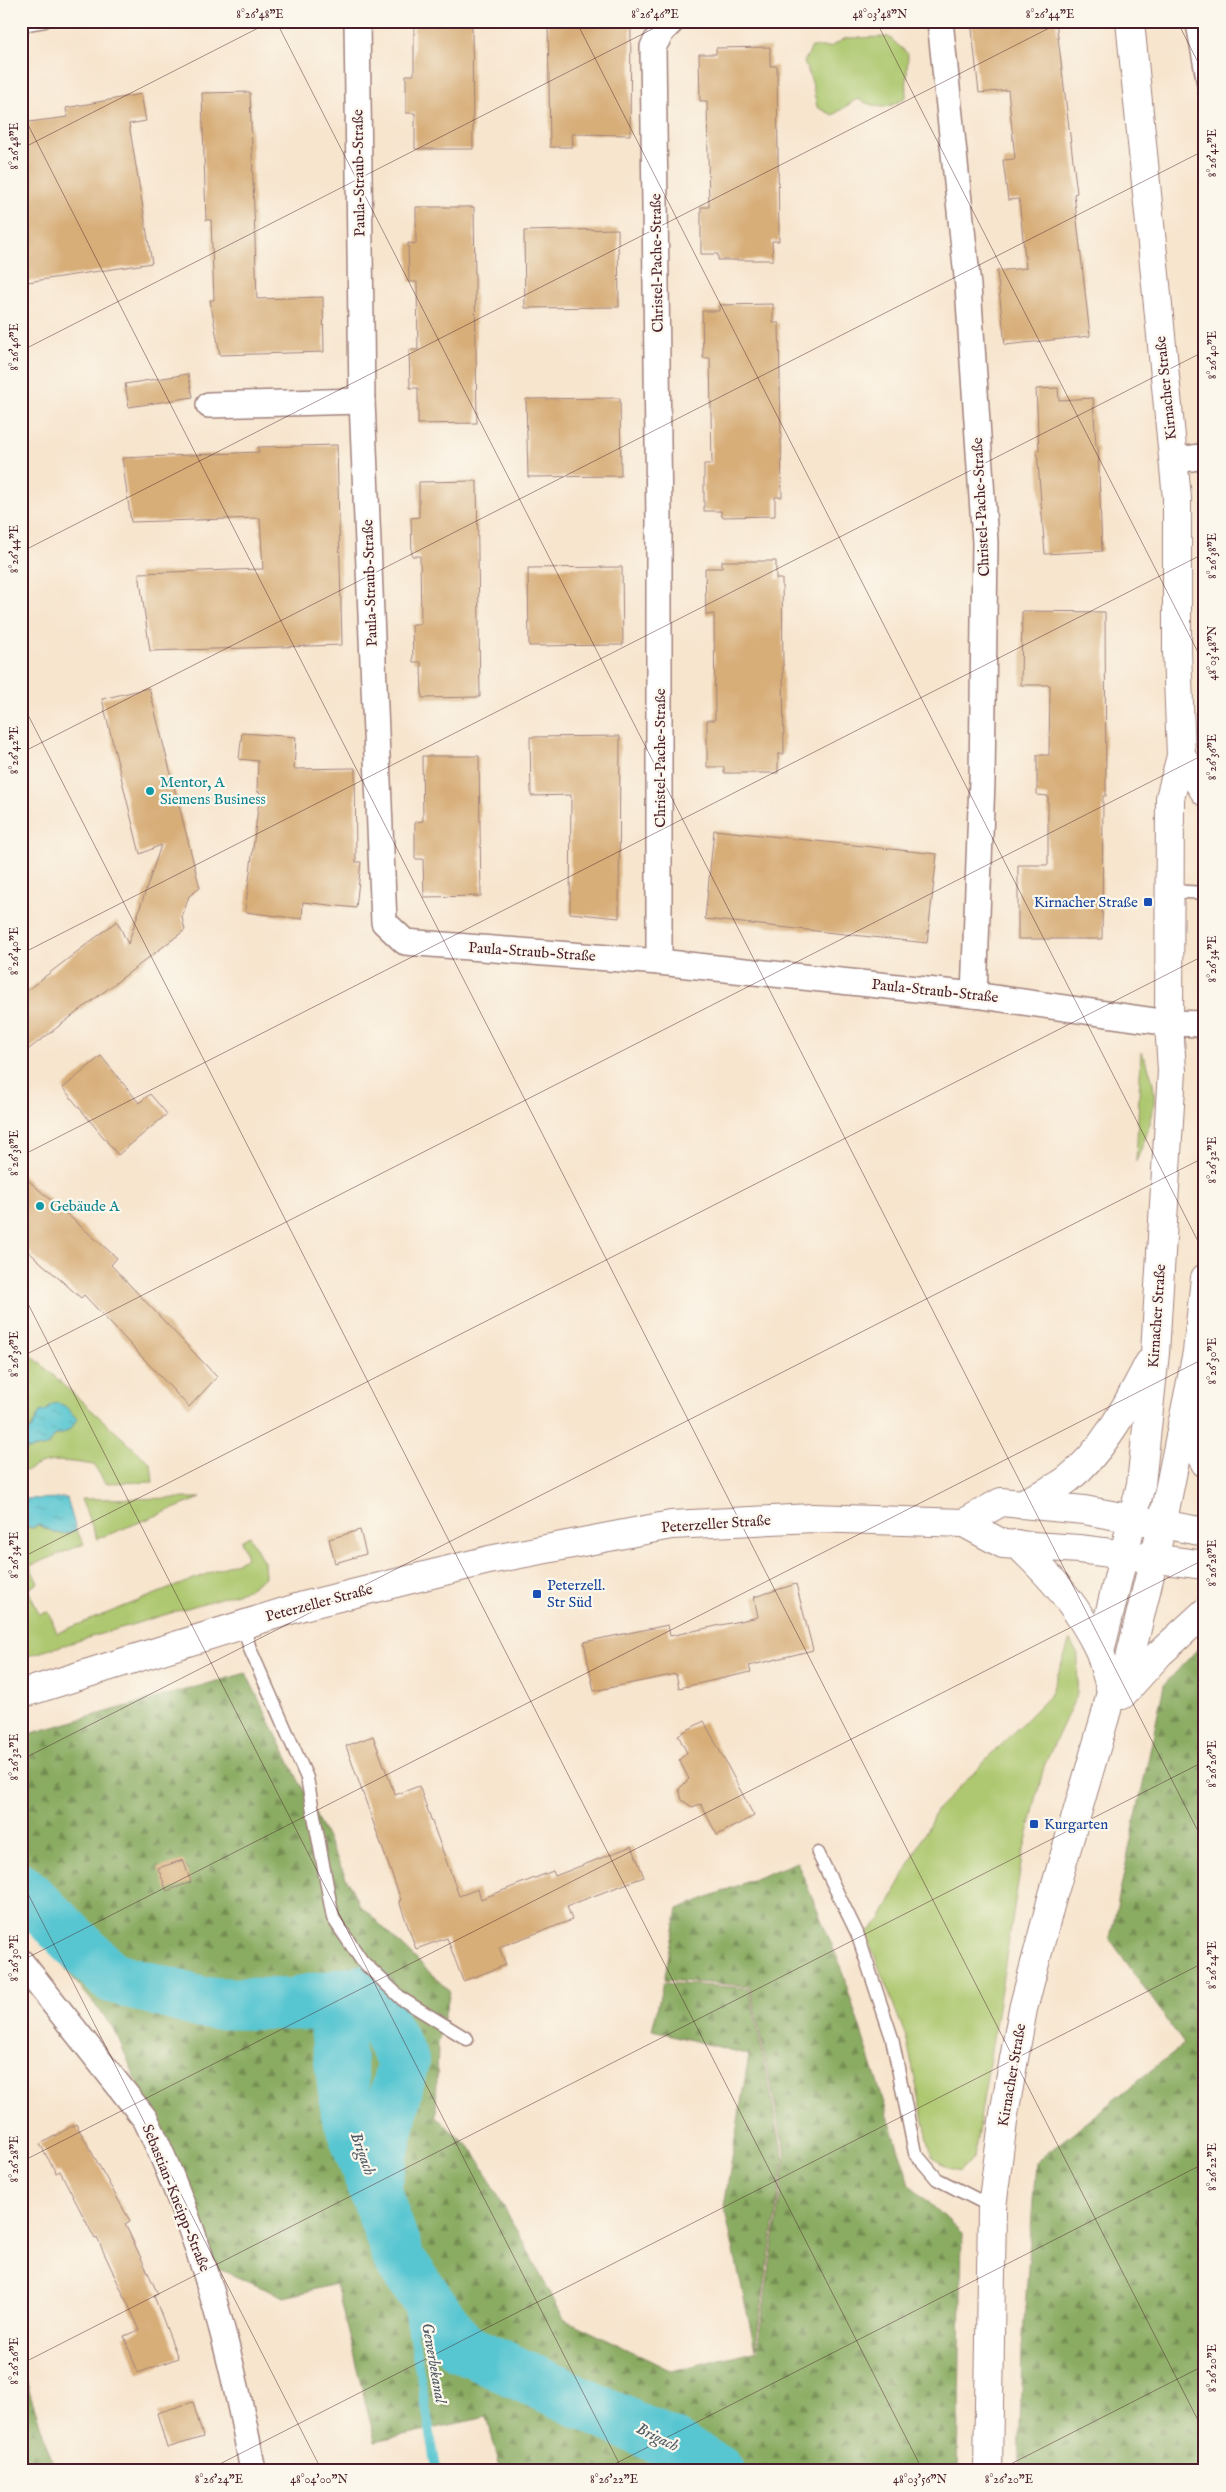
<svg xmlns="http://www.w3.org/2000/svg" width="1226" height="2492" font-family="'IM FELL English',serif">
  <style>
    .green { fill: #adc86f; stroke: #7c744d }
    .forest { fill: url(#forest-firs); stroke: #6a6646 }
    .water { fill: url(#water-ripples); stroke: #52727e }
    .lines { fill: none; stroke-linecap: round; stroke-linejoin: round }
    .stream { stroke: #59c6d1; stroke-width: 9 }
    .river { stroke: #59c6d1; stroke-width: 52 }
    .building { fill: #d7ad78 }
    .lane-casing { stroke: #a0827c; stroke-width: 15 }
    .street-casing { stroke: #a0827c; stroke-width: 28 }
    .secondary-casing { stroke: #a0827c; stroke-width: 30 }
    .lane { stroke: #fff; stroke-width: 12 }
    .street { stroke: #fff; stroke-width: 25 }
    .secondary { stroke: #fff; stroke-width: 28 }
    .ticks { fill: none; stroke: #4a1f2b; stroke-width: 1; stroke-opacity: 0.45 }
    .culture-dot { fill: #0f9aa8; stroke: #fbf7ec; stroke-width: 2 }
    .transit-dot { fill: #1a4fb4; stroke: #fbf7ec; stroke-width: 2 }
    .labels { text-anchor: middle; dominant-baseline: central; stroke-width: 4.5; stroke-linejoin: round; paint-order: stroke }
    .street-label { font-size: 15px; fill: #4a1f2b; stroke: #fbf7ec }
    .culture-label { font-size: 15px; fill: #0d838f; stroke: #fbf7ec; text-anchor: start }
    .transit-label { font-size: 15px; fill: #164399; stroke: #fbf7ec; text-anchor: start }
    .water-label { font-size: 16px; font-style: italic; fill: #4f5965; stroke: #fbf7ec }
    .neatline { fill: none; stroke: #4a1f2b; stroke-width: 2 }
    .ticks-label { font-size: 12px; text-anchor: middle; fill: #4a1f2b }
  </style>
  <defs>
    <pattern id="forest-firs" width="22" height="20" patternUnits="userSpaceOnUse" patternTransform="scale(1.25)"><rect width="22" height="20" fill="#8aac62"/><path d="M5 1l3.5 6h-7zM16 11l3.5 6h-7z" fill="#738b51"/></pattern>
    <pattern id="water-ripples" width="26" height="14" patternUnits="userSpaceOnUse" patternTransform="scale(1.25)"><rect width="26" height="14" fill="#59c6d1"/><path d="M2 4q2-2 4 0t4 0M15 11q2-2 4 0t4 0" fill="none" stroke="#4ca0aa"/></pattern>
  </defs>
  <rect width="100%" height="100%" fill="#fbf7ec"/>
  <filter id="ink" filterUnits="userSpaceOnUse"><feTurbulence type="fractalNoise" baseFrequency=".02" numOctaves="2"/><feDisplacementMap in="SourceGraphic" scale="10" xChannelSelector="R" yChannelSelector="G"/><feConvolveMatrix kernelMatrix="1 2 1 2 8 2 1 2 1" color-interpolation-filters="sRGB"/></filter>
  <filter id="wash" filterUnits="userSpaceOnUse"><feTurbulence type="fractalNoise" baseFrequency=".0096" numOctaves="4" result="noise"/><feDisplacementMap in="SourceGraphic" scale="20" xChannelSelector="R" yChannelSelector="G"/><feGaussianBlur stdDeviation="1.12" result="paint"/><feColorMatrix in="noise" values="0 0 0 0 0 0 0 0 0 0 0 0 0 0 0 0 0 1.4 0 .05"/><feComposite in="paint" operator="in"/></filter>
  <g filter="url(#wash)">
    <rect width="100%" height="100%" fill="#f7e5ce"/>
    <g class="green">
      <path d="M 889,37 L 908,54 L 906,97 C 885,111 880,109 857,99 L 833,115 L 817,107 L 812,82 L 804,62 L 812,47 L 830,47 L 846,38 Z"/>
      <path d="M 1141,1052 C 1165,1094 1152,1121 1136,1162 Z"/>
      <path d="M 21,1346 L 151,1464 L 153,1482 L 105,1483 L 94,1465 C 74,1462 44,1456 28,1471 L 21,1469 L 21,1451 L 47,1446 L 56,1435 C 65,1435 73,1427 77,1419 L 64,1406 L 40,1412 L 31,1429 L 25,1431 L 21,1439 L 21,1409 L 27,1402 L 21,1397 Z"/>
      <path d="M 201,1498 L 97,1539 L 81,1499 Z"/>
      <path d="M 21,1525 L 32,1528 L 38,1525 C 56,1532 57,1538 76,1530 L 84,1544 L 30,1566 L 38,1583 L 28,1589 L 39,1614 L 49,1612 L 57,1633 L 247,1558 L 241,1541 L 249,1536 L 264,1562 L 265,1577 L 247,1590 L 21,1658 Z"/>
      <path d="M 1070,1640 L 1078,1655 L 1077,1694 L 1044,1766 L 1022,1858 L 974,2157 L 959,2173 L 932,2158 L 906,2037 L 866,1934 L 882,1918 L 936,1811 L 1051,1694 Z"/>
    </g>
    <g class="forest">
      <path d="M 1205,1641 L 1205,2471 L 1019,2471 L 1022,2348 L 1036,2162 L 1184,2044 L 1110,1939 L 1164,1685 Z"/>
      <path d="M 246,1673 L 359,1904 L 450,1992 L 438,2043 L 436,2117 L 474,2151 L 564,2319 L 672,2371 L 757,2350 L 786,2157 L 750,1986 L 664,1980 L 678,1909 L 797,1862 L 839,1962 L 910,2185 L 962,2233 L 958,2471 L 501,2471 L 487,2417 L 375,2441 L 336,2284 L 284,2297 L 216,2268 L 114,2028 L 21,1915 L 21,1736 Z"/>
      <path d="M 663,1983 L 749,1988 L 784,2159 L 755,2349 L 724,2206 L 749,2055 L 652,2030 Z"/>
      <path d="M 21,2365 L 55,2471 L 21,2471 Z"/>
    </g>
    <g class="water">
      <path d="M 58,1403 L 65,1406 L 77,1419 C 73,1427 65,1435 56,1435 L 47,1446 L 21,1451 L 21,1439 L 25,1431 L 31,1429 L 40,1412 L 47,1410 L 50,1405 Z"/>
      <path d="M 67,1498 L 76,1530 C 57,1538 56,1532 38,1525 L 32,1528 L 21,1525 L 21,1499 Z"/>
    </g>
    <g class="lines">
      <path class="stream" d="M 400,2261 L 437,2471"/>
      <g class="river">
        <path d="M 21,1889 L 111,1977 L 202,2003 L 333,2005 L 347,2114 L 400,2261 L 461,2347 L 673,2445 L 718,2471"/>
        <path d="M 302,2001 L 366,1990 L 403,2061 L 375,2187"/>
      </g>
    </g>
    <g id="blocks">
      <g class="building">
        <path d="M 414,21 L 472,21 L 473,149 L 415,149 L 415,113 L 406,113 L 406,75 L 414,75 Z"/>
        <path d="M 548,21 L 631,21 L 630,135 L 572,134 L 573,147 L 550,147 Z"/>
        <path d="M 971,21 L 1056,21 L 1077,193 L 1074,194 L 1090,336 L 1005,345 L 997,271 L 1026,268 L 1019,199 L 1008,200 L 1003,160 L 1015,159 L 1008,90 L 979,93 Z"/>
        <path d="M 770,47 L 770,66 L 777,66 L 779,241 L 772,241 L 773,260 L 718,260 L 718,254 L 701,254 L 701,207 L 709,207 L 707,101 L 700,101 L 699,54 L 716,54 L 716,48 Z"/>
        <path d="M 250,92 L 257,299 L 323,297 L 324,352 L 220,355 L 210,300 L 214,300 L 211,220 L 206,220 L 202,93 Z"/>
        <path d="M 141,94 L 146,121 L 129,124 L 152,263 L 21,283 L 21,123 L 68,117 L 66,108 Z"/>
        <path d="M 416,207 L 474,207 L 477,423 L 418,424 L 418,388 L 410,388 L 409,350 L 418,350 L 417,282 L 409,282 L 408,243 L 416,244 Z"/>
        <path d="M 618,229 L 619,307 L 525,308 L 524,231 Z"/>
        <path d="M 773,304 L 773,323 L 779,323 L 782,497 L 775,497 L 775,516 L 722,517 L 721,511 L 704,511 L 704,464 L 712,464 L 710,358 L 703,358 L 702,311 L 719,311 L 719,305 Z"/>
        <path d="M 188,374 L 193,397 L 129,407 L 125,384 Z"/>
        <path d="M 1058,388 L 1059,400 L 1093,398 L 1096,446 L 1098,446 L 1102,551 L 1045,554 L 1037,450 L 1039,450 L 1036,389 Z"/>
        <path d="M 620,398 L 621,476 L 528,477 L 526,399 Z"/>
        <path d="M 337,445 L 342,645 L 150,651 L 139,573 L 263,569 L 260,518 L 131,522 L 122,458 L 259,452 L 258,447 Z"/>
        <path d="M 477,481 L 480,697 L 422,698 L 421,662 L 413,662 L 412,624 L 421,624 L 420,556 L 412,556 L 411,518 L 419,517 L 419,482 Z"/>
        <path d="M 722,561 L 776,561 L 776,579 L 782,579 L 784,754 L 778,754 L 778,773 L 724,773 L 724,767 L 707,767 L 707,720 L 715,720 L 714,614 L 706,615 L 705,568 L 722,568 Z"/>
        <path d="M 622,567 L 623,645 L 529,646 L 528,568 Z"/>
        <path d="M 1022,611 L 1105,612 L 1106,796 L 1103,796 L 1102,939 L 1018,939 L 1018,865 L 1048,865 L 1048,796 L 1037,795 L 1037,755 L 1049,755 L 1050,685 L 1021,685 Z"/>
        <path d="M 149,688 L 200,888 L 189,896 L 182,917 L 185,930 L 21,1055 L 21,995 L 117,921 L 128,944 L 161,845 L 140,854 L 102,699 Z"/>
        <path d="M 242,733 L 296,737 L 294,769 L 355,768 L 356,862 L 361,862 L 356,908 L 303,902 L 302,919 L 245,912 L 260,792 L 257,792 L 258,761 L 239,759 Z"/>
        <path d="M 620,736 L 619,918 L 570,913 L 571,795 L 531,796 L 530,737 Z"/>
        <path d="M 422,756 L 479,756 L 481,896 L 424,897 L 423,859 L 415,859 L 415,822 L 423,821 Z"/>
        <path d="M 714,830 L 937,854 L 927,943 L 705,919 Z"/>
        <path d="M 101,1056 L 139,1103 L 150,1094 L 167,1114 L 118,1155 L 63,1088 Z"/>
        <path d="M 21,1174 L 117,1258 L 111,1265 L 217,1377 L 189,1407 L 84,1295 L 81,1298 L 21,1245 Z"/>
        <path d="M 360,1530 L 366,1554 L 335,1563 L 329,1539 Z"/>
        <path d="M 796,1584 L 813,1650 L 749,1666 L 751,1672 L 679,1688 L 676,1674 L 594,1691 L 584,1642 L 668,1625 L 670,1636 L 758,1617 L 754,1597 Z"/>
        <path d="M 704,1721 L 754,1816 L 717,1835 L 701,1804 L 692,1807 L 682,1800 L 679,1789 L 689,1779 L 679,1760 L 687,1753 L 678,1735 Z"/>
        <path d="M 373,1736 L 395,1795 L 419,1786 L 459,1896 L 478,1889 L 481,1899 L 553,1871 L 555,1876 L 632,1846 L 644,1877 L 567,1906 L 572,1920 L 499,1947 L 506,1965 L 463,1981 L 447,1938 L 416,1949 L 399,1901 L 401,1900 L 346,1746 Z"/>
        <path d="M 183,1860 L 191,1882 L 167,1891 L 158,1868 Z"/>
        <path d="M 76,2124 L 130,2221 L 125,2224 L 158,2294 L 154,2296 L 178,2358 L 138,2373 L 124,2336 L 140,2330 L 97,2238 L 95,2239 L 60,2171 L 56,2173 L 40,2144 Z"/>
        <path d="M 193,2402 L 203,2437 L 167,2448 L 157,2413 Z"/>
      </g>
    </g>
  </g>
  <g filter="url(#ink)">
    <use href="#blocks" fill-opacity="0" stroke="#a0827c" stroke-width="1"/>
    <g class="lines">
      <g class="lane-casing">
        <g id="lane">
          <path d="M 1192,21 L 1205,93"/>
          <path d="M 21,25 L 45,21"/>
          <path d="M 1170,891 L 1205,893"/>
          <path d="M 243,1624 L 250,1649 L 307,1778 L 333,1918 L 362,1961 L 402,1999 L 467,2039"/>
          <path d="M 818,1853 L 857,1933 L 892,2038 L 915,2153 L 937,2179 L 992,2207"/>
        </g>
      </g>
      <g class="street-casing">
        <g id="street">
          <path d="M 357,21 L 362,401 L 384,922 L 405,942 L 659,962 L 974,995 L 1169,1023 L 1205,1024"/>
          <path d="M 940,21 L 968,286 L 985,542 L 982,781 L 974,995"/>
          <path d="M 209,405 L 362,401"/>
          <path d="M 1173,461 L 1205,456"/>
          <path d="M 659,962 L 659,521 L 653,47 L 662,31 L 672,21"/>
          <path d="M 21,1962 L 146,2120 C 200,2233 231,2349 253,2471"/>
        </g>
      </g>
      <g class="secondary-casing">
        <g id="secondary">
          <path d="M 1181,756 L 1205,792"/>
          <path d="M 1182,1424 L 1205,1463"/>
          <path d="M 1020,1504 C 1036,1497 1054,1490 1068,1479 C 1105,1450 1128,1403 1149,1363"/>
          <path d="M 964,1523 L 1003,1544 L 1079,1549 L 1205,1565"/>
          <path d="M 1017,1544 C 1053,1578 1079,1608 1100,1652"/>
          <path d="M 1111,1690 L 1128,1666 L 1162,1525 L 1197,1352 L 1205,1278"/>
          <path d="M 21,1694 L 303,1606 L 489,1560 L 671,1525 L 813,1518 L 964,1523 L 1001,1502 L 1084,1510 L 1205,1532"/>
          <path d="M 1122,1695 L 1159,1654 L 1205,1612"/>
          <path d="M 988,2471 L 992,2207 L 1004,2114 L 1023,2009 L 1051,1902 L 1107,1710 L 1111,1690 L 1100,1652 L 1141,1484 L 1155,1353 L 1172,1071 L 1169,1023 L 1170,798 L 1181,756 L 1177,652 L 1177,498 L 1130,21"/>
        </g>
      </g>
      <use href="#lane" class="lane"/>
      <use href="#street" class="street"/>
      <use href="#secondary" class="secondary"/>
    </g>
  </g>
  <path class="ticks" d="M 276,21 L 1205,1845M 576,21 L 1205,1255M 876,21 L 1205,666M 1177,21 L 1205,76M 21,111 L 1205,2434M 21,149 L 272,21M 21,351 L 668,21M 21,552 L 1063,21M 21,701 L 923,2471M 21,753 L 1205,150M 21,954 L 1205,351M 21,1156 L 1205,553M 21,1290 L 623,2471M 21,1357 L 1205,754M 21,1558 L 1205,955M 21,1760 L 1205,1157M 21,1880 L 322,2471M 21,1961 L 1205,1358M 21,2162 L 1205,1559M 21,2364 L 1205,1761M 21,2469 L 22,2471M 206,2471 L 1205,1962M 601,2471 L 1205,2163M 997,2471 L 1205,2365"/>
  <g class="culture-dot">
    <circle cx="150" cy="791" r="5"/>
    <circle cx="40" cy="1206" r="5"/>
  </g>
  <g class="transit-dot">
    <rect x="1143" y="897" width="10" height="10" rx="2.5"/>
    <rect x="532" y="1589" width="10" height="10" rx="2.5"/>
    <rect x="1029" y="1819" width="10" height="10" rx="2.5"/>
  </g>
  <g class="labels">
    <g class="street-label">
      <text transform="translate(359 173) rotate(-91)">Paula-Straub-Straße</text>
      <text transform="translate(657 263) rotate(-91)">Christel-Pache-Straße</text>
      <text transform="translate(1166 388) rotate(-96)">Kirnacher Straße</text>
      <text transform="translate(981 507) rotate(-93)">Christel-Pache-Straße</text>
      <text transform="translate(370 583) rotate(-92)">Paula-Straub-Straße</text>
      <text transform="translate(660 758) rotate(-90)">Christel-Pache-Straße</text>
      <text transform="translate(532 952) rotate(4)">Paula-Straub-Straße</text>
      <text transform="translate(935 991) rotate(6)">Paula-Straub-Straße</text>
      <text transform="translate(1157 1316) rotate(-86)">Kirnacher Straße</text>
      <text transform="translate(716 1524) rotate(-4)">Peterzeller Straße</text>
      <text transform="translate(319 1603) rotate(-15)">Peterzeller Straße</text>
      <text transform="translate(1012 2075) rotate(-80)">Kirnacher Straße</text>
      <text transform="translate(176 2198) rotate(68)">Sebastian-Kneipp-Straße</text>
    </g>
    <g class="culture-label">
      <text x="160" y="782">Mentor, A<tspan x="160" dy="17">Siemens Business</tspan></text>
      <text x="50" y="1206">Gebäude A</text>
    </g>
    <g class="transit-label">
      <text x="1138" y="902" text-anchor="end">Kirnacher Straße</text>
      <text x="547" y="1585">Peterzell.<tspan x="547" dy="17">Str Süd</tspan></text>
      <text x="1044" y="1824">Kurgarten</text>
    </g>
    <g class="water-label">
      <text transform="translate(362 2154) rotate(70)">Brigach</text>
      <text transform="translate(433 2363) rotate(80)">Gewerbekanal</text>
      <text transform="translate(657 2438) rotate(26)">Brigach</text>
    </g>
  </g>
  <rect width="1226" height="2492" fill="none" stroke="#fbf7ec" stroke-width="55"/>
  <rect x="28" y="28" width="1170" height="2436" class="neatline"/>
  <g class="ticks-label">
    <text x="260" y="18">8°26'48"E</text>
    <text x="655" y="18">8°26'46"E</text>
    <text x="880" y="18">48°03'48"N</text>
    <text x="1050" y="18">8°26'44"E</text>
    <text transform="translate(14 146) rotate(-90)" y="4">8°26'48"E</text>
    <text transform="translate(1212 153) rotate(-90)" y="4">8°26'42"E</text>
    <text transform="translate(14 347) rotate(-90)" y="4">8°26'46"E</text>
    <text transform="translate(1212 355) rotate(-90)" y="4">8°26'40"E</text>
    <text transform="translate(14 549) rotate(-90)" y="4">8°26'44"E</text>
    <text transform="translate(1212 556) rotate(-90)" y="4">8°26'38"E</text>
    <text transform="translate(1212 653) rotate(-90)" y="4">48°03'48"N</text>
    <text transform="translate(14 750) rotate(-90)" y="4">8°26'42"E</text>
    <text transform="translate(1212 757) rotate(-90)" y="4">8°26'36"E</text>
    <text transform="translate(14 951) rotate(-90)" y="4">8°26'40"E</text>
    <text transform="translate(1212 959) rotate(-90)" y="4">8°26'34"E</text>
    <text transform="translate(14 1153) rotate(-90)" y="4">8°26'38"E</text>
    <text transform="translate(1212 1160) rotate(-90)" y="4">8°26'32"E</text>
    <text transform="translate(14 1354) rotate(-90)" y="4">8°26'36"E</text>
    <text transform="translate(1212 1361) rotate(-90)" y="4">8°26'30"E</text>
    <text transform="translate(14 1555) rotate(-90)" y="4">8°26'34"E</text>
    <text transform="translate(1212 1563) rotate(-90)" y="4">8°26'28"E</text>
    <text transform="translate(14 1757) rotate(-90)" y="4">8°26'32"E</text>
    <text transform="translate(1212 1764) rotate(-90)" y="4">8°26'26"E</text>
    <text transform="translate(14 1958) rotate(-90)" y="4">8°26'30"E</text>
    <text transform="translate(1212 1965) rotate(-90)" y="4">8°26'24"E</text>
    <text transform="translate(14 2159) rotate(-90)" y="4">8°26'28"E</text>
    <text transform="translate(1212 2167) rotate(-90)" y="4">8°26'22"E</text>
    <text transform="translate(14 2361) rotate(-90)" y="4">8°26'26"E</text>
    <text transform="translate(1212 2368) rotate(-90)" y="4">8°26'20"E</text>
    <text x="219" y="2483">8°26'24"E</text>
    <text x="319" y="2483">48°04'00"N</text>
    <text x="614" y="2483">8°26'22"E</text>
    <text x="920" y="2483">48°03'56"N</text>
    <text x="1009" y="2483">8°26'20"E</text>
  </g>
</svg>
